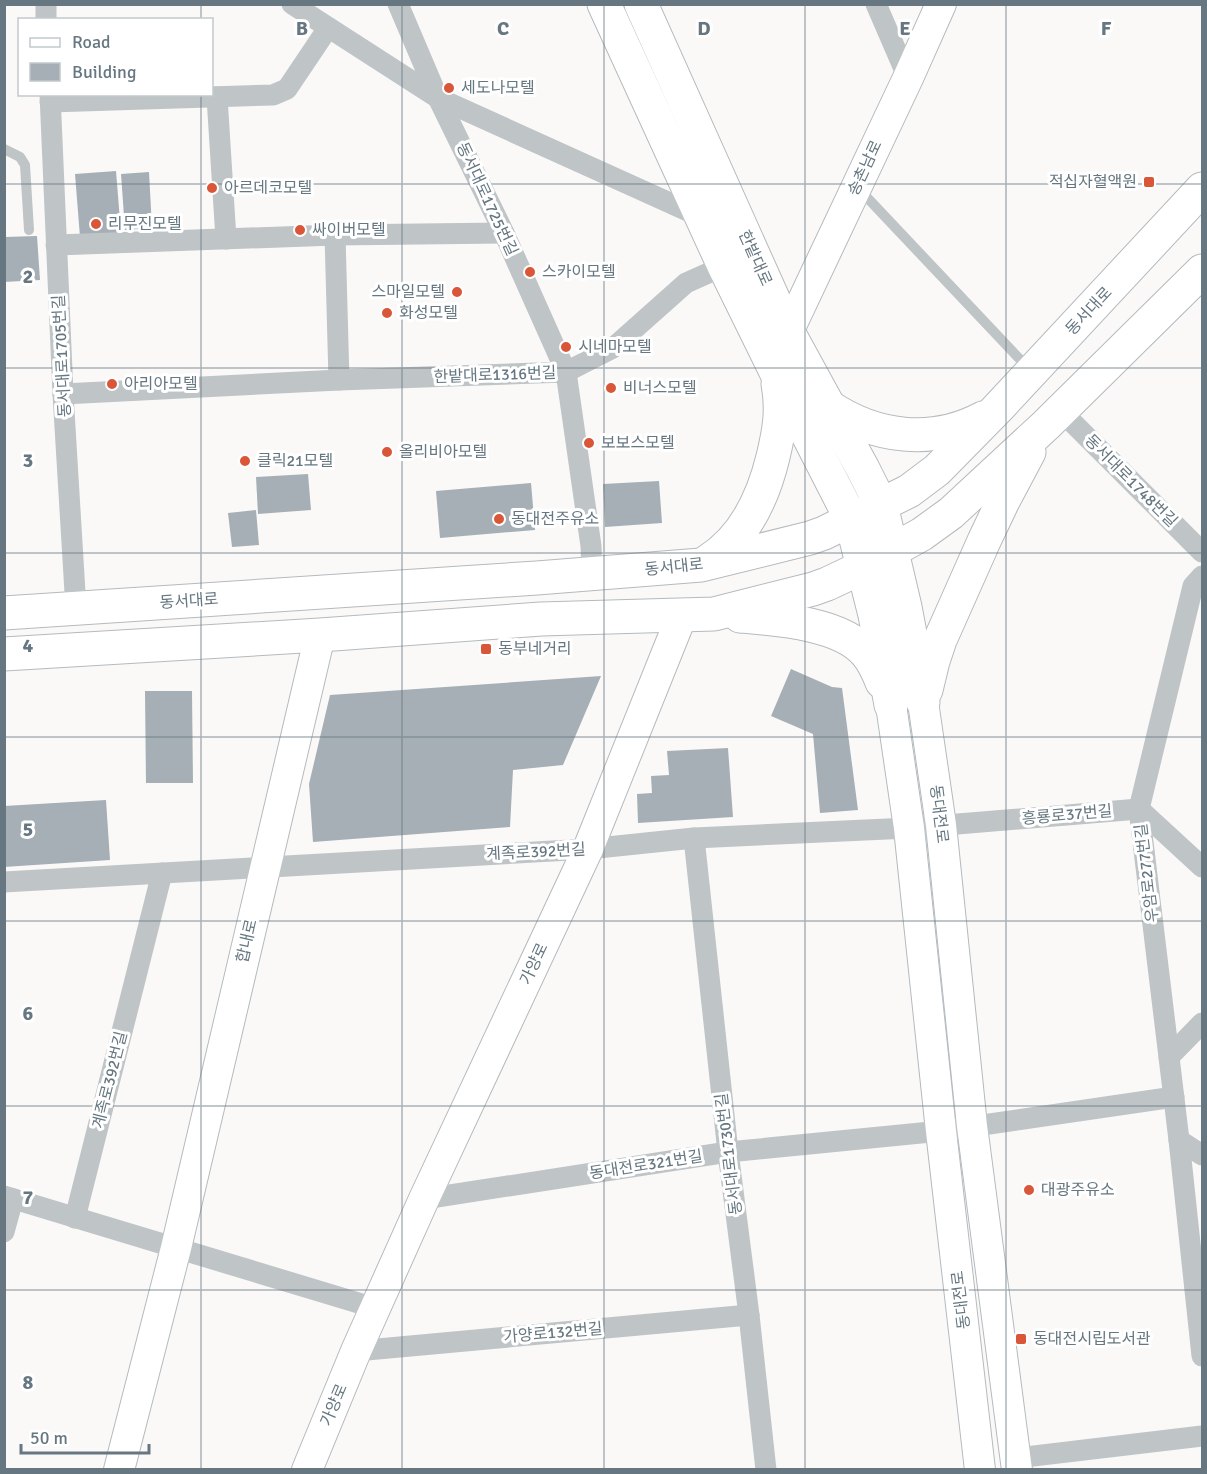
<svg xmlns="http://www.w3.org/2000/svg" width="1207" height="1474" font-family="Signika,'Noto Sans KR',sans-serif">
  <style>
    .building { fill: #a5afb5 }
    .lines { fill: none; stroke-linecap: round; stroke-linejoin: round }
    .secondary-casing { stroke: #b4babe; stroke-width: 32 }
    .primary-casing { stroke: #b5babe; stroke-width: 35 }
    .lane { stroke: #bfc4c7; stroke-width: 10 }
    .street { stroke: #bfc4c7; stroke-width: 21 }
    .secondary { stroke: #fff; stroke-width: 30 }
    .primary { stroke: #fff; stroke-width: 33 }
    .grid { fill: none; stroke: #667781; stroke-width: 1.5; stroke-opacity: 0.55 }
    .poi-dot { fill: #d95638; stroke: #fff; stroke-width: 2 }
    .labels { text-anchor: middle; dominant-baseline: central; stroke-width: 6; stroke-linejoin: round; paint-order: stroke }
    .poi-label { font-size: 16px; fill: #667781; stroke: #fff; text-anchor: start }
    .street-label { font-size: 16px; fill: #667781; stroke: #fff }
    .grid-label { font-size: 20px; text-anchor: middle; font-weight: bold; fill: #667781; stroke: #fff; stroke-width: 6; stroke-linejoin: round; paint-order: stroke }
  </style>
  <rect width="100%" height="100%" fill="#faf9f8"/>
  <g class="building">
    <path d="M 116,171 L 121,233 L 80,237 L 75,174 Z"/>
    <path d="M 149,172 L 152,228 L 125,230 L 121,174 Z"/>
    <path d="M 37,236 L 40,280 L 4,282 L 4,237 Z"/>
    <path d="M 308,474 L 311,510 L 258,514 L 256,477 Z"/>
    <path d="M 659,481 L 662,523 L 605,527 L 603,484 Z"/>
    <path d="M 531,483 L 535,530 L 440,538 L 436,491 Z"/>
    <path d="M 256,510 L 259,545 L 232,547 L 228,513 Z"/>
    <path d="M 791,669 L 832,687 L 842,688 L 858,810 L 820,813 L 813,734 L 771,716 Z"/>
    <path d="M 601,676 L 563,765 L 513,770 L 510,827 L 313,842 L 309,784 L 330,695 Z"/>
    <path d="M 145,691 L 192,691 L 193,783 L 146,783 Z"/>
    <path d="M 728,748 L 733,817 L 638,823 L 637,794 L 652,793 L 651,776 L 669,775 L 667,751 Z"/>
    <path d="M 106,800 L 110,860 L 4,867 L 4,806 Z"/>
  </g>
  <g class="lines">
    <g class="secondary-casing">
      <g id="secondary">
        <path d="M 788,332 L 908,78 L 941,4"/>
        <path d="M 923,702 L 941,825 L 972,1126 L 1017,1470"/>
        <path d="M 891,705 L 909,828 L 941,1131 L 980,1470"/>
        <path d="M 119,1470 L 176,1248 L 320,635"/>
        <path d="M 307,1470 L 356,1351 L 424,1199 L 588,849 L 682,615"/>
      </g>
    </g>
    <g class="primary-casing">
      <g id="primary">
        <path d="M 604,4 L 724,266 L 784,388 L 851,519 L 875,615 L 891,705"/>
        <path d="M 641,4 L 788,332 L 863,469 L 881,505 L 905,607 L 923,702"/>
        <path d="M 828,406 C 875,438 932,445 983,418"/>
        <path d="M 708,561 C 745,538 763,498 773,457 C 779,432 783,410 778,384"/>
        <path d="M 4,613 L 537,578 L 701,565 L 810,538 L 824,533 L 909,491 L 937,470 L 997,409 L 1202,189"/>
        <path d="M 740,616 C 776,619 841,623 866,653 C 873,661 878,672 882,682"/>
        <path d="M 4,654 L 320,635 L 541,619 L 714,614 L 813,589 L 827,584 L 863,567 L 922,534 L 951,513 L 1046,425 L 1202,271"/>
        <path d="M 926,690 L 933,661 L 940,640 L 984,541 L 1003,501 L 1029,452"/>
      </g>
    </g>
    <g class="lane">
      <path d="M 4,149 L 20,157 L 25,165 L 29,230"/>
      <path d="M 859,189 L 1030,370"/>
    </g>
    <g class="street">
      <path d="M 46,4 L 46,20"/>
      <path d="M 292,4 L 438,98 L 701,217"/>
      <path d="M 398,4 L 438,98 L 504,233 L 566,372 L 591,546 L 592,574"/>
      <path d="M 876,4 L 908,78"/>
      <path d="M 50,94 L 63,394 L 76,609"/>
      <path d="M 217,97 L 226,239"/>
      <path d="M 50,102 L 273,95 L 287,89 L 328,28"/>
      <path d="M 335,235 L 339,380"/>
      <path d="M 56,245 L 335,235 L 504,233"/>
      <path d="M 63,394 L 339,380 L 566,372 L 613,348 L 686,283 L 724,266"/>
      <path d="M 1060,410 L 1202,552"/>
      <path d="M 1202,576 L 1193,586 L 1139,809 L 1179,1140 L 1202,1356"/>
      <path d="M 694,838 L 728,1152 L 749,1315 L 766,1470"/>
      <path d="M 4,882 L 588,849 L 694,838 L 909,828 L 1139,809 L 1202,867"/>
      <path d="M 1169,1057 L 1202,1023"/>
      <path d="M 1179,1140 L 1202,1155"/>
      <path d="M 4,1196 L 375,1308"/>
      <path d="M 424,1199 L 728,1152 L 941,1131 L 1174,1097"/>
      <path d="M 75,1218 L 162,873"/>
      <path d="M 4,1232 L 13,1199"/>
      <path d="M 356,1351 L 749,1315"/>
      <path d="M 1016,1458 L 1202,1436"/>
    </g>
    <use href="#secondary" class="secondary"/>
    <use href="#primary" class="primary"/>
  </g>
  <path class="grid" d="M 201,4 L 201,20M 402,4 L 402,1470M 604,4 L 604,1470M 805,4 L 805,1470M 1006,4 L 1006,1470M 201,94 L 201,1470M 4,184 L 1202,184M 4,368 L 1202,368M 4,553 L 1202,553M 4,737 L 1202,737M 4,921 L 1202,921M 4,1106 L 1202,1106M 4,1290 L 1202,1290"/>
  <g class="poi-dot">
    <circle cx="449" cy="88" r="6"/>
    <rect x="1143" y="176" width="12" height="12" rx="3"/>
    <circle cx="212" cy="188" r="6"/>
    <circle cx="96" cy="224" r="6"/>
    <circle cx="300" cy="230" r="6"/>
    <circle cx="530" cy="272" r="6"/>
    <circle cx="457" cy="292" r="6"/>
    <circle cx="387" cy="313" r="6"/>
    <circle cx="566" cy="347" r="6"/>
    <circle cx="112" cy="384" r="6"/>
    <circle cx="611" cy="388" r="6"/>
    <circle cx="589" cy="443" r="6"/>
    <circle cx="387" cy="452" r="6"/>
    <circle cx="245" cy="461" r="6"/>
    <circle cx="499" cy="519" r="6"/>
    <rect x="480" y="643" width="12" height="12" rx="3"/>
    <circle cx="1029" cy="1190" r="6"/>
    <rect x="1015" y="1333" width="12" height="12" rx="3"/>
  </g>
  <g class="labels">
    <g class="poi-label">
      <text x="461" y="88">세도나모텔</text>
      <text x="1137" y="182" text-anchor="end">적십자혈액원</text>
      <text x="224" y="188">아르데코모텔</text>
      <text x="108" y="224">리무진모텔</text>
      <text x="312" y="230">싸이버모텔</text>
      <text x="542" y="272">스카이모텔</text>
      <text x="445" y="292" text-anchor="end">스마일모텔</text>
      <text x="399" y="313">화성모텔</text>
      <text x="578" y="347">시네마모텔</text>
      <text x="124" y="384">아리아모텔</text>
      <text x="623" y="388">비너스모텔</text>
      <text x="601" y="443">보보스모텔</text>
      <text x="399" y="452">올리비아모텔</text>
      <text x="257" y="461">클릭21모텔</text>
      <text x="511" y="519">동대전주유소</text>
      <text x="498" y="649">동부네거리</text>
      <text x="1041" y="1190">대광주유소</text>
      <text x="1033" y="1339">동대전시립도서관</text>
    </g>
    <g class="street-label">
      <text transform="translate(865 168) rotate(-65)">송촌남로</text>
      <text transform="translate(487 199) rotate(65)">동서대로1725번길</text>
      <text transform="translate(755 258) rotate(66)">한밭대로</text>
      <text transform="translate(1089 311) rotate(-47)">동서대로</text>
      <text transform="translate(62 356) rotate(-93)">동서대로1705번길</text>
      <text transform="translate(495 375) rotate(-2)">한밭대로1316번길</text>
      <text transform="translate(1131 481) rotate(45)">동서대로1748번길</text>
      <text transform="translate(674 567) rotate(-6)">동서대로</text>
      <text transform="translate(189 601) rotate(-4)">동서대로</text>
      <text transform="translate(939 814) rotate(83)">동대전로</text>
      <text transform="translate(1067 815) rotate(-5)">흥룡로37번길</text>
      <text transform="translate(536 852) rotate(-3)">계족로392번길</text>
      <text transform="translate(1147 873) rotate(-97)">우암로277번길</text>
      <text transform="translate(247 941) rotate(-77)">합내로</text>
      <text transform="translate(534 964) rotate(-65)">가양로</text>
      <text transform="translate(110 1080) rotate(-76)">계족로392번길</text>
      <text transform="translate(729 1154) rotate(-97)">동서대로1730번길</text>
      <text transform="translate(646 1165) rotate(-9)">동대전로321번길</text>
      <text transform="translate(961 1300) rotate(-97)">동대전로</text>
      <text transform="translate(553 1333) rotate(-5)">가양로132번길</text>
      <text transform="translate(334 1405) rotate(-67)">가양로</text>
    </g>
  </g>
  <g class="grid-label">
    <text x="302" y="35">B</text>
    <text x="503" y="35">C</text>
    <text x="704" y="35">D</text>
    <text x="905" y="35">E</text>
    <text x="1106" y="35">F</text>
    <text x="28" y="283">2</text>
    <text x="28" y="467">3</text>
    <text x="28" y="652">4</text>
    <text x="28" y="836">5</text>
    <text x="28" y="1020">6</text>
    <text x="28" y="1204">7</text>
    <text x="28" y="1389">8</text>
  </g>
  <rect width="1207" height="1474" fill="none" stroke="#667781" stroke-width="12"/>
  <rect x="18" y="18" width="195" height="78" fill="#ffffff" stroke="#c2c9cd" stroke-width="1.5"/>
  <rect x="30" y="38" width="30" height="9" fill="#ffffff" stroke="#c2c9cd" stroke-width="1.5"/>
  <text x="72" y="48" font-size="18" fill="#667781">Road</text>
  <rect x="30" y="63" width="30" height="18" fill="#a5afb5" stroke="#c2c9cd" stroke-width="1.5"/>
  <text x="72" y="78" font-size="18" fill="#667781">Building</text>
  <path d="M21 1444v9h128v-9" fill="none" stroke="#667781" stroke-width="3"/>
  <text x="30" y="1444" font-size="18" fill="#667781" stroke="#ffffff" stroke-width="4.5" paint-order="stroke">50 m</text>
</svg>
